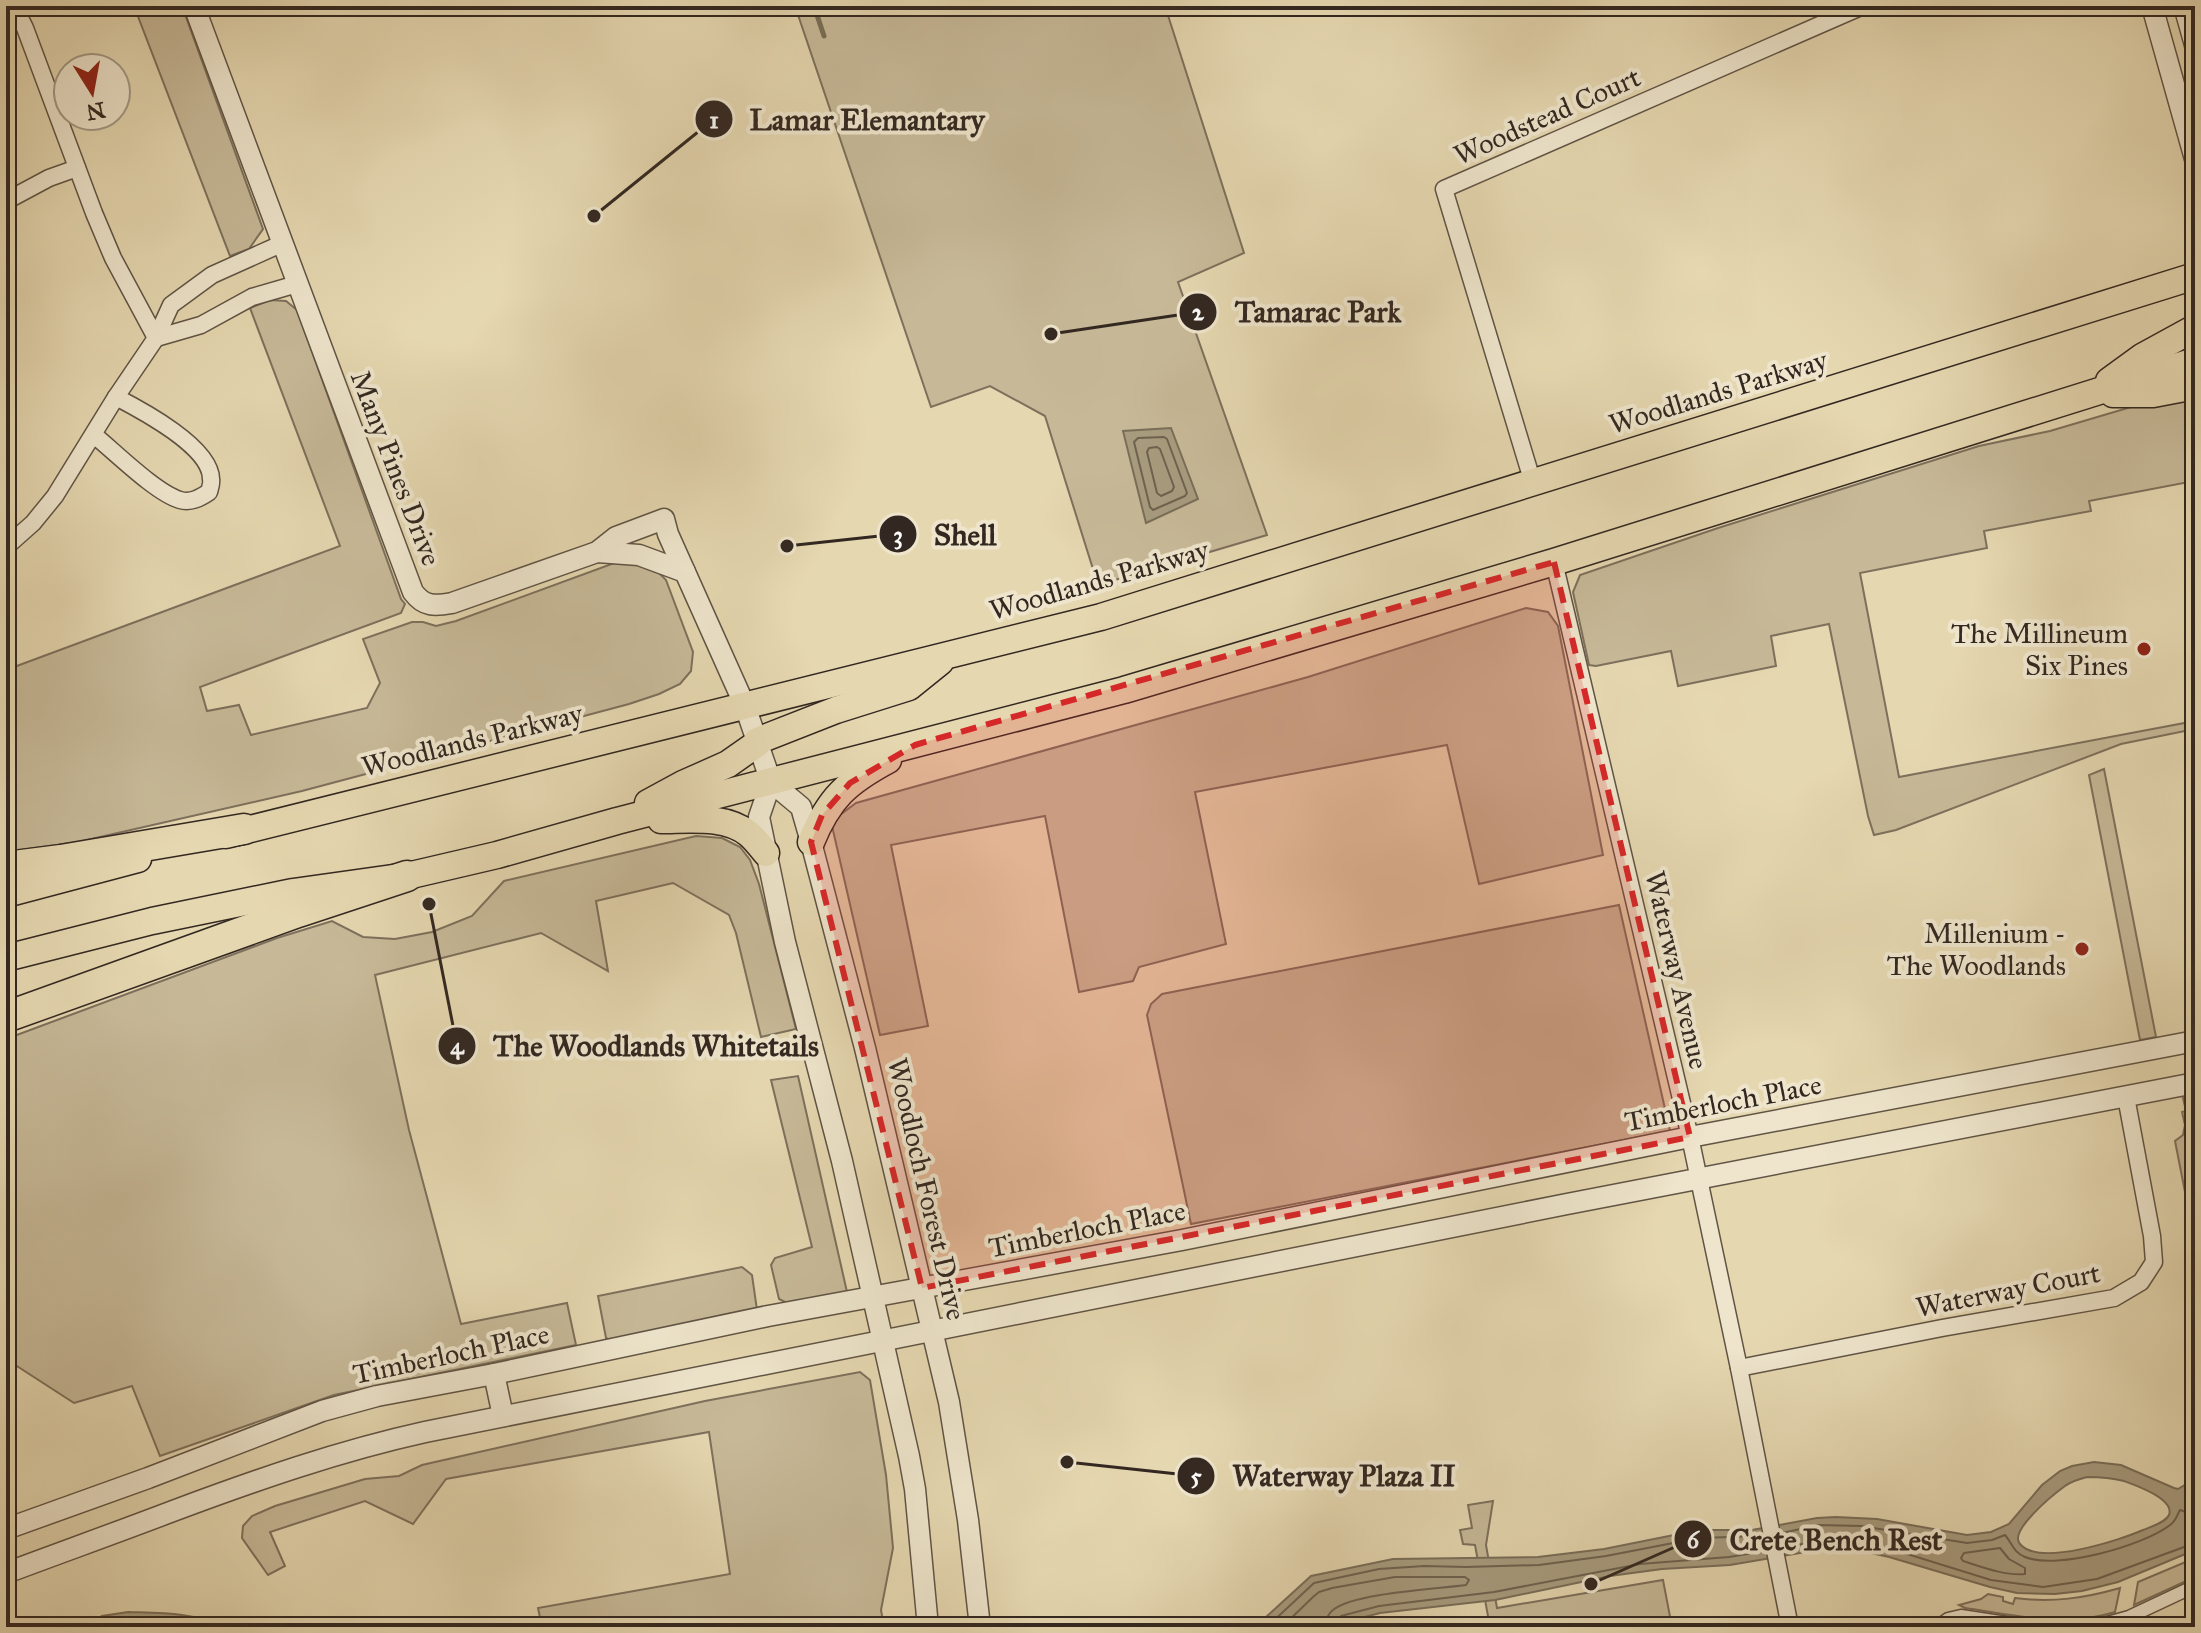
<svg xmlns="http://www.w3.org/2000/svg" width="2201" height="1633" font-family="'IM FELL Great Primer',serif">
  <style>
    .green { fill: #c7b998; stroke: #7d705c; stroke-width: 2 }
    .water { fill: #a89c7f; stroke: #796e59; stroke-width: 2; fill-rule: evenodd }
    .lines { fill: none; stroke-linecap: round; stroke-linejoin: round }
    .shore { stroke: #6e6250; stroke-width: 2 }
    .stream { stroke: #796e59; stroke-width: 5 }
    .pedestrian-casing { stroke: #605445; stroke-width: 15 }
    .minor-casing { stroke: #605445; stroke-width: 19 }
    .tertiary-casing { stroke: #605445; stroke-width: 23 }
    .primary-casing { stroke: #332821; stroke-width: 29 }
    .motorway-casing { stroke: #332821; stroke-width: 33 }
    .pedestrian { stroke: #eee5cc; stroke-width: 12 }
    .minor { stroke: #eee5cc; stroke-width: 16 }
    .tertiary { stroke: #eee5cc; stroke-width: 20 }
    .primary { stroke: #e5d7b0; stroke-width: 26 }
    .motorway { stroke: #e5d7b0; stroke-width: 30 }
    .marked { fill: #d62828; fill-opacity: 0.2; stroke: #d62828; stroke-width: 6; stroke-dasharray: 16 10; stroke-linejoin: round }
    .poi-dot { fill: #8f2418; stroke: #eee5cc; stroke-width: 3 }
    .labels { text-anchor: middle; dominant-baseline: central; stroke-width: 8; stroke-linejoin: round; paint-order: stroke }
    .street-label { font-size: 28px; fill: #332821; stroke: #eee5cc }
    .poi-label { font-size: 28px; fill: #332821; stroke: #eee5cc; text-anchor: end }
    .leader { fill: none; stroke: #332821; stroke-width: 3 }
    .callout-dot { fill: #332821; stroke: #eee5cc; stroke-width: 3 }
    .mark-label { font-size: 24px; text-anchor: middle; font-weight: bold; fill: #fff }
    .callout-label { font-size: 30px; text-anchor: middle; font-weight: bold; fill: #332821; stroke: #eee5cc; stroke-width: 8; stroke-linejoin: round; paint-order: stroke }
  </style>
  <rect width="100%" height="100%" fill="#e5d7b0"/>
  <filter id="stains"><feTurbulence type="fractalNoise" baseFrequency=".0025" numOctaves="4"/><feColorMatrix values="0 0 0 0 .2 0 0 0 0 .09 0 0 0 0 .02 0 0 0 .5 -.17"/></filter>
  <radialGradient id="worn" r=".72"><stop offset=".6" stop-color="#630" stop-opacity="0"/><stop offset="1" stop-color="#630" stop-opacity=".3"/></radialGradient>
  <g class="green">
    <path d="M 134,6 L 182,6 L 263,229 L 249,249 L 230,256 Z"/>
    <path d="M 795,6 L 1165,6 L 1244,253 L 1178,282 L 1267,535 L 1098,585 L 1045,416 L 990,386 L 931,407 Z"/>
    <path d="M 270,300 L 286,301 L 297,310 L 401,599 L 405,604 L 401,613 L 200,687 L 207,711 L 239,705 L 251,735 L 367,708 L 380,683 L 363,639 L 412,622 L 423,622 L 436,626 L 456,621 L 617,562 L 628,561 L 656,570 L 666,580 L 693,652 L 691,671 L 680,684 L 659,694 L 629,704 L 302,791 L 78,842 L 6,852 L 6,670 L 340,546 L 250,308 Z"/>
    <path d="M 2195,388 L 2195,470 L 2188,472 L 2189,482 L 2089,501 L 2091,511 L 1984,531 L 1987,548 L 1860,573 L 1899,777 L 2195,721 L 2195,729 L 2121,744 L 1896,830 L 1874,835 L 1868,816 L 1829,624 L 1771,636 L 1776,666 L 1678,686 L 1671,651 L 1596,666 L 1589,665 L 1573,592 L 1580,575 L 1718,528 L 1979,446 L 2050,431 Z"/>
    <path d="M 1526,608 L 1548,612 L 1558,626 L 1603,855 L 1479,884 L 1447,745 L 1195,792 L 1226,944 L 1139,967 L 1133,981 L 1079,992 L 1045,816 L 891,845 L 928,1026 L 880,1035 L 832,826 L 840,815 L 856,803 L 1308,677 Z"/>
    <path d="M 2104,769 L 2156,1037 L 2140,1040 L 2089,775 Z"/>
    <path d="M 696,836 L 722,838 L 740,847 L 750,860 L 759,884 L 796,1029 L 761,1037 L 736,933 L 729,915 L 673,883 L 596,901 L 608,971 L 541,933 L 375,975 L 409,1130 L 461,1324 L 567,1303 L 576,1345 L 334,1395 L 160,1456 L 132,1386 L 74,1403 L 6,1359 L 6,1039 L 277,938 L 332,921 L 363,937 L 395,939 L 432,932 L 472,916 L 504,881 Z"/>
    <path d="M 1619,905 L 1670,1131 L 1191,1224 L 1147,1015 L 1151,1004 L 1162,994 Z"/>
    <path d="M 798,1076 L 847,1292 L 789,1304 L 779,1299 L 771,1265 L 775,1258 L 812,1247 L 771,1080 Z"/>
    <path d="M 2195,1096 L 2195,1243 L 2175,1141 L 2183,1135 L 2185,1125 L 2182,1112 L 2186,1111 L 2183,1098 Z"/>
    <path d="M 742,1267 L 752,1275 L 757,1310 L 612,1341 L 606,1338 L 598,1296 Z"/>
    <path d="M 860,1372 L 870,1380 L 886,1475 L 893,1548 L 881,1610 L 884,1627 L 542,1627 L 538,1608 L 730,1574 L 709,1432 L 446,1479 L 413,1524 L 365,1501 L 270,1532 L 285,1566 L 268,1575 L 242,1538 L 243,1526 L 252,1516 L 275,1506 L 365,1479 L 399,1476 L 422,1465 L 705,1401 Z"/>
    <path d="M 1493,1501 L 1486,1545 L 1497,1608 L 1663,1580 L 1672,1627 L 1490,1627 L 1475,1545 L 1463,1544 L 1460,1530 L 1472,1528 L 1468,1505 Z"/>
    <path d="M 2195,1558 L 2195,1577 L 2134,1605 L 2138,1582 Z"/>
    <path d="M 2120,1588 L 2115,1612 C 2065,1628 2015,1615 1965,1608 L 1959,1605 L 1981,1599 L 1988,1594 L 2003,1597 L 2003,1601 L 2013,1604 L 2015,1598 C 2052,1603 2085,1598 2120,1588 Z"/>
  </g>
  <g class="water">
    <path d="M 1171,428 L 1198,499 L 1146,523 L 1123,431 Z"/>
    <path d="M 2094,1462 L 2121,1465 L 2174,1488 L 2178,1489 L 2195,1479 L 2195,1492 L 2189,1501 L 2190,1506 L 2195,1510 L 2195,1550 L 2118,1582 L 2082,1591 L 2055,1594 L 2017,1593 L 1990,1587 L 1889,1557 L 1862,1551 L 1829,1548 L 1730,1565 L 1662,1569 L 1610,1576 L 1495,1600 L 1380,1613 L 1357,1619 L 1336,1627 L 1255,1627 L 1311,1576 L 1393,1559 L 1538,1557 L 1604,1549 L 1699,1530 L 1752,1530 L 1817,1518 L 1836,1517 L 1877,1519 L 1967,1535 L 1991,1532 L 2009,1524 L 2042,1485 L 2060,1471 L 2072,1466 ZM 2087,1477 C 2099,1477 2112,1478 2124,1481 C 2135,1485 2175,1499 2169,1515 C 2165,1523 2150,1527 2143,1530 C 2120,1540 2039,1567 2020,1544 C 2008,1531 2054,1494 2065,1486 C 2072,1481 2079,1479 2087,1477 Z"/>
    <path d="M 128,1612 C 160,1613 194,1612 223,1627 L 84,1627 L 102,1616 Z"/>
  </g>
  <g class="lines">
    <g class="shore">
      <path d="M 1164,437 L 1167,439 L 1187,493 L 1185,496 L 1153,510 L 1150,507 L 1134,442 L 1138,438 Z"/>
      <path d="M 1157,447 L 1160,449 L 1174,487 L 1172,491 L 1161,496 L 1157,493 L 1147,452 L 1149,448 Z"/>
      <path d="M 1782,1533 L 1819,1525 L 1861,1526 L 1967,1543 L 1992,1540 L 2005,1535 C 2012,1543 2013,1552 2025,1557 C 2057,1570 2143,1546 2170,1525 C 2176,1521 2177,1515 2180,1510 L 2195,1515"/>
      <path d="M 1784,1547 L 1828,1540 L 1862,1543 L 1891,1549 L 1991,1580 L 2043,1587 L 2097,1579 L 2195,1543"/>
      <path d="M 2000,1548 L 2009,1559 L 2025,1568 L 2025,1574 C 2005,1576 1982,1567 1963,1561 L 1961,1558 L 1964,1553 Z"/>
      <path d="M 98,1627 C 124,1613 176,1622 204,1627"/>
      <path d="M 1267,1627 L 1314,1583 L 1379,1569 L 1424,1566 L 1466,1567 L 1539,1565 L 1606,1556 L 1699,1538 L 1762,1536"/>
      <path d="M 1282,1627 L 1313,1597 L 1319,1592 L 1332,1588 L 1395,1577 L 1465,1577 L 1469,1580 L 1466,1585 C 1437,1589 1353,1593 1333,1610 C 1327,1614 1326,1620 1326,1627"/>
      <path d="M 1336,1627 L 1337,1621 L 1341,1616 L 1379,1606 L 1494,1592 L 1640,1564 L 1729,1557 L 1765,1551"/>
    </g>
    <path class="stream" d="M 814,6 L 824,36"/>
    <g class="pedestrian-casing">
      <g id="pedestrian">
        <path d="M 1937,1627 L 1948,1619 L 1961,1616 L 2033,1627"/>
        <path d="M 2093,1627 L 2129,1617 L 2195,1586"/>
      </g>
    </g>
    <g class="minor-casing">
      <g id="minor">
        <path d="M 11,6 L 16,10 L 25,28 L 94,213 L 113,258 L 156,338"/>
        <path d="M 6,201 L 49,178 L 77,168"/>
        <path d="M 156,338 L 201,325 L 252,297 L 297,284"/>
        <path d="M 94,435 C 115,452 156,493 180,500 C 191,503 200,498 209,492 C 210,488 212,483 211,479 C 211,447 141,410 116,397"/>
        <path d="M 1533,483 L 1444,189 L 1863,6"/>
        <path d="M 6,547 L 33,523 L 55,496 L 116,397 L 156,338 L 171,305 L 212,275 L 281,244"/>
        <path d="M 1554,562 L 1690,1137 L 1739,1368 L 1790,1627"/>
        <path d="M 1739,1368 L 1942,1328 L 2114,1298 L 2141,1282 L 2154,1262 L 2152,1236 L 2126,1097"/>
      </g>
    </g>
    <g class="tertiary-casing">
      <g id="tertiary">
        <path d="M 194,6 L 413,592 C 424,607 435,606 452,603 L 597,552 L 616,537 L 664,519 L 668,534 L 745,706 L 771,782 L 801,807 L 811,842 L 865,1048 L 949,1402 L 968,1520 L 980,1627"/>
        <path d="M 2152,6 L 2195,159"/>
        <path d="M 2184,6 L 2195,45"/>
        <path d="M 597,552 L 639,555 L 685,572"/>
        <path d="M 771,782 L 759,817 L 785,942 L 842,1161 L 909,1456 L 915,1489 L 928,1627"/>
        <path d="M 494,1374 L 503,1416"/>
        <path d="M 6,1529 L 148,1478 L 322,1411 L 377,1396 L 494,1374 L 768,1316 L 1182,1240 L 1690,1137 L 2195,1041"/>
        <path d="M 6,1573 C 62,1552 118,1532 173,1511 C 256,1480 339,1451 425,1432 L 1567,1204 L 2195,1083"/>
      </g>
    </g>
    <g class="primary-casing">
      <g id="primary">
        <path d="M 2109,381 L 2142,357 L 2195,328"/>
        <path d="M 2113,394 L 2153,394 L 2195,386"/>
        <path d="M 757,741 L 836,710 L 909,687 L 940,662"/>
        <path d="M 648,803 L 683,784 L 728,764 L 758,743"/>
        <path d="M 661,820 C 689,820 726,815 749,834 C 755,839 761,847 766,853"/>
        <path d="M 226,835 L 1101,617 L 2195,276"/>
        <path d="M 811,842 C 829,798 847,782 888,760"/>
        <path d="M 6,894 L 138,859"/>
        <path d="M 6,958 L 152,921 L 293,892 L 407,876 L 497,855 L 617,821 L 1124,690 L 1554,562 L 2195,361"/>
      </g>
    </g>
    <g class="motorway-casing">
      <g id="motorway">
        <path d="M 6,867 L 61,860 L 244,829"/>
        <path d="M 6,1017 L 298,912 L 407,876"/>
      </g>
    </g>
    <use href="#pedestrian" class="pedestrian"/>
    <use href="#minor" class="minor"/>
    <use href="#tertiary" class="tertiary"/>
    <use href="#primary" class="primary"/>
    <use href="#motorway" class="motorway"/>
  </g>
  <path class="marked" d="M 1554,562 L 1690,1137 L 922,1288 L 811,842 L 822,815 L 850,783 L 915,745 Z"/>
  <g class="poi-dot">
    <circle cx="2144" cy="649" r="8"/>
    <circle cx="2082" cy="949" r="8"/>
  </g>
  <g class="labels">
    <g class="street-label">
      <text transform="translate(1547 116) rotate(-24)">Woodstead Court</text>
      <text transform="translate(1718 392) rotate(-17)">Woodlands Parkway</text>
      <text transform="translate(396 468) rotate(69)">Many Pines Drive</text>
      <text transform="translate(1099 580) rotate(-16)">Woodlands Parkway</text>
      <text transform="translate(472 740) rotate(-14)">Woodlands Parkway</text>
      <text transform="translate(1677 970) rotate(77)">Waterway Avenue</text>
      <text transform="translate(1723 1103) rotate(-11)">Timberloch Place</text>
      <text transform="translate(927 1189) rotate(77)">Woodloch Forest Drive</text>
      <text transform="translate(1087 1229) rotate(-11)">Timberloch Place</text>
      <text transform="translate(2008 1290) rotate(-11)">Waterway Court</text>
      <text transform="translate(451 1354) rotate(-12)">Timberloch Place</text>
    </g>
    <g class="poi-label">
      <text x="2128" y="633">The Millineum<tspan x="2128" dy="32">Six Pines</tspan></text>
      <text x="2066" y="933">Millenium -<tspan x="2066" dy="32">The Woodlands</tspan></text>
    </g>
  </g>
  <path class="leader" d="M594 216L714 119M1051 334L1198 312M787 546L898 534M429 904L457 1046M1067 1462L1196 1476M1591 1584L1693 1539"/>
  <g class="callout-dot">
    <circle cx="594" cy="216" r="8"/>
    <circle cx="1051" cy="334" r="8"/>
    <circle cx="787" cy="546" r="8"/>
    <circle cx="429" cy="904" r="8"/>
    <circle cx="1067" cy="1462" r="8"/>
    <circle cx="1591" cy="1584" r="8"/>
    <circle cx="714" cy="119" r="20"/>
    <circle cx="1198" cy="312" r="20"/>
    <circle cx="898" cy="534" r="20"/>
    <circle cx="457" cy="1046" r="20"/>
    <circle cx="1196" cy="1476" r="20"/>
    <circle cx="1693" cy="1539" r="20"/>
  </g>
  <g class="mark-label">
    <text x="714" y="128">1</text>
    <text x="1198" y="320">2</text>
    <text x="898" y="543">3</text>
    <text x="457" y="1054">4</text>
    <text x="1196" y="1484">5</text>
    <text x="1693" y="1548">6</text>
  </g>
  <g class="callout-label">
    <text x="867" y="130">Lamar Elemantary</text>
    <text x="1318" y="322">Tamarac Park</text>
    <text x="965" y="545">Shell</text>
    <text x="656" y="1056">The Woodlands Whitetails</text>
    <text x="1344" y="1486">Waterway Plaza II</text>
    <text x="1836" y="1550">Crete Bench Rest</text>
  </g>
  <rect width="2201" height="1633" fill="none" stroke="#e5d7b0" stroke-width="32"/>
  <rect x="8" y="8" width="2185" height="1617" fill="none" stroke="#332821" stroke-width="4"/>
  <rect x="16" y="16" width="2169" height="1601" fill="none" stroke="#332821" stroke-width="2"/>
  <g transform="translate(92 92) rotate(169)"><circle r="38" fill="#eee5cc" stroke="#a39988" stroke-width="2"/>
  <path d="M0-6L14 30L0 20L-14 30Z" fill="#8f2418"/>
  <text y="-12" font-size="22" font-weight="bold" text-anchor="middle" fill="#332821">N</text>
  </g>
  <rect width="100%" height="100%" filter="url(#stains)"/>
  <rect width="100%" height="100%" fill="url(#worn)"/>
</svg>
